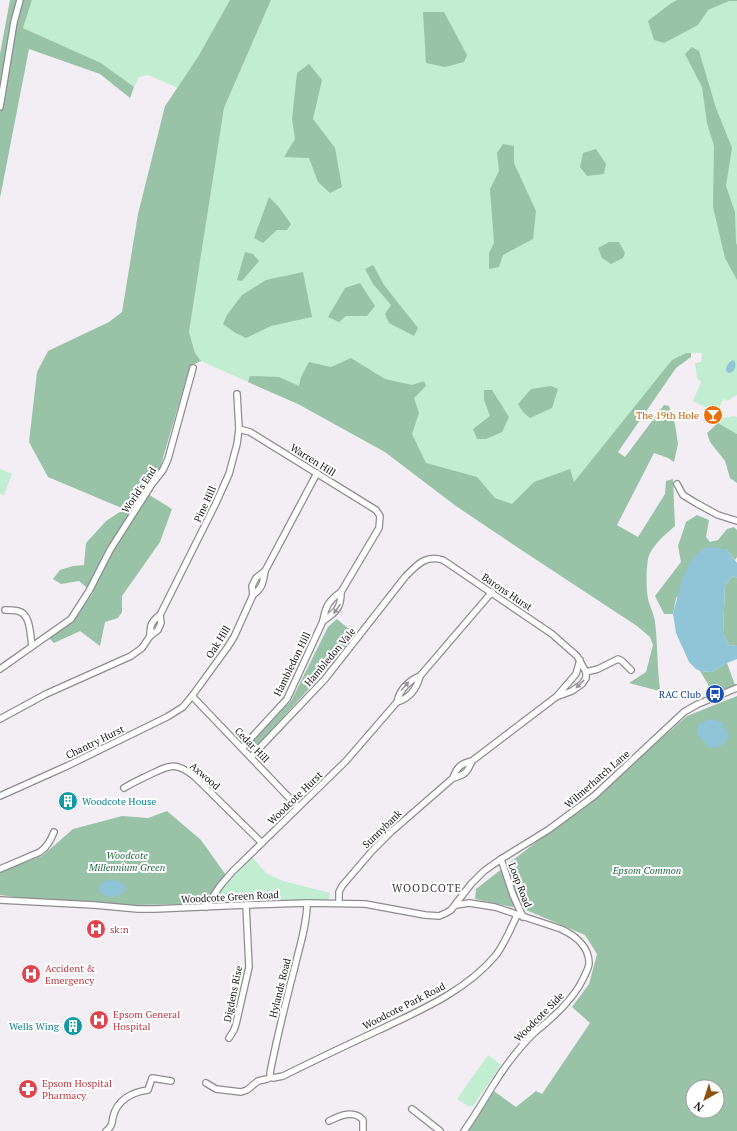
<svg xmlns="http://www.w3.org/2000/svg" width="737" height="1131" font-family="'PT Serif',serif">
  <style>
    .green { fill: #c1edd0 }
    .forest { fill: #98c3a7; fill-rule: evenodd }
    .water { fill: #8fc5d6 }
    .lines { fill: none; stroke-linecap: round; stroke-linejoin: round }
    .minor-casing { stroke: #8f8b90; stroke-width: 8 }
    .minor { stroke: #fff; stroke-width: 5.5 }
    .oneway { fill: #979697 }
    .labels { text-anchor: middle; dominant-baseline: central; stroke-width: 4; stroke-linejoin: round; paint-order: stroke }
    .food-label { font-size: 10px; fill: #c56008; stroke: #fff; text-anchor: end }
    .street-label { font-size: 10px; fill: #171517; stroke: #fff }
    .transit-label { font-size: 10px; fill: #164399; stroke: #fff; text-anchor: end }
    .culture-label { font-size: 10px; fill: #0d838f; stroke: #fff; text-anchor: start }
    .park-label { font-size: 10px; font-style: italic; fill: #246742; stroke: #fff }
    .health-label { font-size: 10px; fill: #be3a42; stroke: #fff; text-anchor: start }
    .neighbourhood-label { font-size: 11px; letter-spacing: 1px; fill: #403c40; stroke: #fff }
  </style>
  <rect width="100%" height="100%" fill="#f3eef3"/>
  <g class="green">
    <path d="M 32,0 L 230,0 L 199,55 L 178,88 L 148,75 L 139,77 L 134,87 L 101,63 L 23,28 Z"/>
    <path d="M 271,0 L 737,0 L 737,395 L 727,401 L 723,399 L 717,413 L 693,401 L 701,382 L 697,378 L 695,363 L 701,362 L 702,353 L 686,353 L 529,555 L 456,506 L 385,452 L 298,404 L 201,361 L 195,353 L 189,332 L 224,108 Z"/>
    <path d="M 734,416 L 737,417 L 737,434 L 718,423 L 723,418 Z"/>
    <path d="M 0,469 L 12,474 L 4,495 L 0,494 Z"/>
    <path d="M 252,857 L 266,873 L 283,881 L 330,893 L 329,900 L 220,901 L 217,895 L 228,882 Z"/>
    <path d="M 488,1055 L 501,1065 L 473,1106 L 468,1106 L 457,1099 Z"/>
  </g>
  <g class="forest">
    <path d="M 10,0 L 32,0 L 23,28 L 101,63 L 134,87 L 130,98 L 100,74 L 29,49 L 0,198 L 0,54 Z"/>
    <path d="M 230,0 L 271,0 L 224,108 L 189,332 L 195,353 L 201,361 L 190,366 L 160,468 L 143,491 L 172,509 L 160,542 L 122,596 L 122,612 L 118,618 L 105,622 L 100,646 L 80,631 L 54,643 L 49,638 L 73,621 L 93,593 L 79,581 L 61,584 L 53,579 L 60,570 L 73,566 L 84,565 L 86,543 L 106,521 L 124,509 L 48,477 L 29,442 L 37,372 L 48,351 L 109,322 L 122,312 L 138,214 L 165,106 L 182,81 L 199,55 Z"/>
    <path d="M 677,0 L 737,0 L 737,1 L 729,1 L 708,10 L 698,25 L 664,43 L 654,40 L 648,21 L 670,4 Z"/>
    <path d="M 423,12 L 444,12 L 467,55 L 464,62 L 445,67 L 426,63 Z"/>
    <path d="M 692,47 L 699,51 L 716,108 L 732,148 L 726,186 L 735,212 L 736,243 L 737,245 L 737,280 L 725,258 L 713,207 L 714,146 L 707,123 L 702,87 L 685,54 Z"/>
    <path d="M 309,64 L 322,80 L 313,119 L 335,148 L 342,187 L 330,193 L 318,182 L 309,158 L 284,157 L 295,139 L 292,119 L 297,73 Z"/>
    <path d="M 503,144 L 514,146 L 514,163 L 536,211 L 533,239 L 503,255 L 499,267 L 489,269 L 489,253 L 494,243 L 490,189 L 499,171 L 497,153 Z"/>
    <path d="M 596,149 L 606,164 L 604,174 L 587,176 L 580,167 L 583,153 Z"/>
    <path d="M 269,197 L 278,206 L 291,224 L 287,230 L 277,230 L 263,243 L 254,238 Z"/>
    <path d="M 609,242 L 619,242 L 625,253 L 623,258 L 611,264 L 602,258 L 598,248 Z"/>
    <path d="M 245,252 L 253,254 L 259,261 L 242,281 L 237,280 Z"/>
    <path d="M 373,265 L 384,285 L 418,328 L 414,336 L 389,323 L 385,314 L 391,305 L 373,284 L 365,269 Z"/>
    <path d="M 303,272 L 312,317 L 271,326 L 246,338 L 234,332 L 223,324 L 227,315 L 242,295 L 266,280 Z"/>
    <path d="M 360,283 L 375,306 L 367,316 L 346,316 L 339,322 L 328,317 L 345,288 Z"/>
    <path d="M 686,353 L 691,353 L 691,357 L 676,368 L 618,452 L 625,457 L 664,405 L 669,406 L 675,424 L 678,444 L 674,462 L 668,458 L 654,453 L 617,525 L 638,537 L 665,494 L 666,481 L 673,479 L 675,526 C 666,534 651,546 648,559 C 646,571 646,586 648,599 C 650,607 654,614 655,622 C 658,647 657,672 661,696 L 659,691 L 629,683 L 646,672 L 653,645 L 650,637 L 637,626 L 529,555 L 456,506 L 385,452 L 298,404 L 248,382 L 250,376 L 251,376 L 279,377 L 299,386 L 301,377 L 309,362 L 331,367 L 351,358 L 385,379 L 412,385 L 424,381 L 426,386 L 414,398 L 419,413 L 412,434 L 426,463 L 477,477 L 495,498 L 512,504 L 534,482 L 570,469 L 574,482 L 672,360 Z"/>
    <path d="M 551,386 L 558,389 L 552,408 L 530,418 L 523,412 L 518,404 L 531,389 Z"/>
    <path d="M 484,390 L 492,390 L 509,417 L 502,432 L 486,439 L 477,439 L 473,429 L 490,416 L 484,400 Z"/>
    <path d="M 718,423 L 737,434 L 737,483 L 730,478 L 725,461 L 710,442 L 707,433 Z"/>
    <path d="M 697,515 L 709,520 L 706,537 L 710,542 L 718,540 L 727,529 L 734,527 L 737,530 L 737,557 L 735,560 L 726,549 L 676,598 L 673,614 L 664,614 L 655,596 L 681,562 L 678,546 L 686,522 Z"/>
    <path d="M 733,576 L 737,578 L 737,646 L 729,645 L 723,634 L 725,585 Z"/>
    <path d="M 337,619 L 355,634 L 325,671 L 255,748 L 250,744 L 291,701 L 328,627 Z"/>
    <path d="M 727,663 L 735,685 L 710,695 L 708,684 L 700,671 L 712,672 Z"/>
    <path d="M 737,696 L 737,1131 L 467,1131 L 494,1091 L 516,1107 L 536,1091 L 542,1094 L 590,1023 L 572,1007 L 589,984 L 597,954 L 585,935 L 526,910 L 475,899 L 476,889 L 599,793 L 687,716 ZM 693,1087 L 717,1087 L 717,1111 L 693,1111 Z"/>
    <path d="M 167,811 L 201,840 L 228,878 L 204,904 L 130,905 L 30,899 L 0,895 L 0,872 L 42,856 L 73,829 L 122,816 L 148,818 Z"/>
  </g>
  <g class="water">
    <path d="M 733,360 L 735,362 C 736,367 735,372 729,373 L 726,371 C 726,366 728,363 733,360 Z"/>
    <path d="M 707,547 L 726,549 L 737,563 L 737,578 L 733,576 L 725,585 L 723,634 L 729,645 L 737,646 L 737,659 L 727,663 L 712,672 L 700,671 L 696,669 L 689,662 L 676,633 L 673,614 L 683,576 L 693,557 Z"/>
    <path d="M 709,719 L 722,722 L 729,737 C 722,746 720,748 709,748 L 697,734 L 698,725 Z"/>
    <path d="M 109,880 L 119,881 L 125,885 L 124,893 C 114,898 110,898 100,893 L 98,888 L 102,882 Z"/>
  </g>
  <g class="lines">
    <g class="minor-casing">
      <g id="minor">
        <path d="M 0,107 L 14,22 L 20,0"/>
        <path d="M 239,429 L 250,432 L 376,510 L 380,516 L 379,528 L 341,592 C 329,600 325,607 323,621 L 287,699 L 242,748"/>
        <path d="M 677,484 L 683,495 L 696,503 L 718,515 L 737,521"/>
        <path d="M 253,595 C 263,587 263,583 265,571"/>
        <path d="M 5,610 C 9,610 15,610 18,611 C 31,614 30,635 32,646"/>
        <path d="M 323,621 C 336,612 341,609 341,592"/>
        <path d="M 150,636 C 150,625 151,622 160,615 L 215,505 L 229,474 L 237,444 L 239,429 L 237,394"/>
        <path d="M 0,669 L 71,619 L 89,591 L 110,550 L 152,484 L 163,470 L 168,459 L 193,368"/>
        <path d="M 586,672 L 598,669 L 618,659 L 622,661 L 631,670"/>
        <path d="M 192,696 L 298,807"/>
        <path d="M 397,702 C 400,689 408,681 420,676"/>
        <path d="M 0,719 L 46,694 L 131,656 L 142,648 L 150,636 L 158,630 L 161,623 L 160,615"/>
        <path d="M 251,757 L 325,679 L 405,577 C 416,566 425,554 443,560 L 552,634 L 577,656 L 586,672 L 586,678 L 582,684 L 572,691 L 556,697"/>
        <path d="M 453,778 C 457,767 460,764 472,761 L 556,697 L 576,674 L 580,660"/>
        <path d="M 124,788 C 132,783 141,779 149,775 C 170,765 176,761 195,777 L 262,843"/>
        <path d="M 0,796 L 67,766 L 167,717 L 183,707 L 192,696 L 227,648 L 234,637 L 253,595 L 252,586 L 256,578 L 265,571 L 317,473"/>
        <path d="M 501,859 L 513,895 L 523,917"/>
        <path d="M 0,869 L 40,852 C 47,847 51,840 54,832"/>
        <path d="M 0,900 L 94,905 L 138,909 L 155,909 L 246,905 L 307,903 L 365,904 L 425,915 L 439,916 L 446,913 L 451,910 L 471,884 L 484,871 L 501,859 L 548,830 L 594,796 L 684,712 L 698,704 L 737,688"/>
        <path d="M 339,903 L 339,892 L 342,886 L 372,851 L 391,832 L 453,778 C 465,775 467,773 472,761"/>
        <path d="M 456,905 L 469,903 L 495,907 L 561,929 C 574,935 589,946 589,963 C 589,967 586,973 584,977 C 576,995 562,1009 547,1022 C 543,1026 538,1029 533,1034 C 518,1049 503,1069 492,1087 C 483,1102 474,1117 464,1131"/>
        <path d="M 206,907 L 220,886 L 232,872 L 346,761 L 397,702 C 410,698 417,688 420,676 L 492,592"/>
        <path d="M 229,1038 L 234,1030 L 236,1024 L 249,967 L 246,905"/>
        <path d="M 271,1077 L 273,1078 L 283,1076 C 315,1060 347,1045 379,1030 C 421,1010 466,991 496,955 C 505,943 511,928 517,915"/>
        <path d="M 271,1077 L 270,1073 C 277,1037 286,1001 295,966 C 300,945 307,924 307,903"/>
        <path d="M 206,1083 L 216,1089 L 241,1092 L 247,1090 L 258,1081 L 267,1079 L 271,1077"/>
        <path d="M 412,1109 L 440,1131"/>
        <path d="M 329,1121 C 339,1116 354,1109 363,1120 L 363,1131"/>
        <path d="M 106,1131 C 112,1127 112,1123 113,1117 C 117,1100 132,1092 148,1090 L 152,1078 L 171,1081"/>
      </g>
    </g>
    <use href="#minor" class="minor"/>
  </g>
  <defs><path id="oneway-solid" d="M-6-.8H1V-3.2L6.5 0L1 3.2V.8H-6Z"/></defs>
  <g class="oneway">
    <use href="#oneway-solid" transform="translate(337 609) rotate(125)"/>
    <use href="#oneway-solid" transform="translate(580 684) rotate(136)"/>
    <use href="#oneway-solid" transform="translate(405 686) rotate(-48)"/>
  </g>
  <defs>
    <g id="bar-disc" transform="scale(1)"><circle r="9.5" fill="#e8710a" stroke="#fff"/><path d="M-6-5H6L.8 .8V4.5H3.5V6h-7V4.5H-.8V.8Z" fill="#fff"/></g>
    <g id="bus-disc" transform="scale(1)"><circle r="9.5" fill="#1a4fb4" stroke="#fff"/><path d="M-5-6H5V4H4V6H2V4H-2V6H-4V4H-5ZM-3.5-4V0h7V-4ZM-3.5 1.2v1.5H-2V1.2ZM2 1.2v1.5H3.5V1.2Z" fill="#fff"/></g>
    <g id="building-disc" transform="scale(1)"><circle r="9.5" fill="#0f9aa8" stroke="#fff"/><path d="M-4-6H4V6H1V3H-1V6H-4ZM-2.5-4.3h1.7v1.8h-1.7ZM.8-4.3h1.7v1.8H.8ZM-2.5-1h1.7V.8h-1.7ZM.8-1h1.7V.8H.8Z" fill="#fff"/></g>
    <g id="hospital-disc" transform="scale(1)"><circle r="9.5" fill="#e0444e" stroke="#fff"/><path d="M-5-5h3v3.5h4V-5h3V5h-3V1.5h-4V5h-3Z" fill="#fff"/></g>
    <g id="pharmacy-disc" transform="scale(1)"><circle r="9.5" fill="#e0444e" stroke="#fff"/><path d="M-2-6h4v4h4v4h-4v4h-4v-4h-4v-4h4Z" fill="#fff"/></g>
  </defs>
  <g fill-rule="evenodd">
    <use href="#bar-disc" x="713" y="415"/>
    <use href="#bus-disc" x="715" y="694"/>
    <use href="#building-disc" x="68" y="801"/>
    <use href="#hospital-disc" x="96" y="929"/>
    <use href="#hospital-disc" x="31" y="974"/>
    <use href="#hospital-disc" x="99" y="1020"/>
    <use href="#building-disc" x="73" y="1026"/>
    <use href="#pharmacy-disc" x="28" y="1089"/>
  </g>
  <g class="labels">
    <g class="food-label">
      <text x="699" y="415">The 19th Hole</text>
    </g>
    <g class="street-label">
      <text transform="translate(313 460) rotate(32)">Warren Hill</text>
      <text transform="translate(139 490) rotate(-56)">World's End</text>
      <text transform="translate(205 504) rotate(-65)">Pine Hill</text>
      <text transform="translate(507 592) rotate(34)">Barons Hurst</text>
      <text transform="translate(218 642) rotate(-58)">Oak Hill</text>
      <text transform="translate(330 657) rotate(-50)">Hambledon Vale</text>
      <text transform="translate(292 664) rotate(-64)">Hambledon Hill</text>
      <text transform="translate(95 742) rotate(-26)">Chantry Hurst</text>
      <text transform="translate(252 745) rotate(46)">Cedar Hill</text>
      <text transform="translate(205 776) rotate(41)">Axwood</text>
      <text transform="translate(597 779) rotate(-41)">Wilmerhatch Lane</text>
      <text transform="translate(295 798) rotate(-44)">Woodcote Hurst</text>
      <text transform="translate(382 829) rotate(-44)">Sunnybank</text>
      <text transform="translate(520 885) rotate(69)">Loop Road</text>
      <text transform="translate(230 897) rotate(-3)">Woodcote Green Road</text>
      <text transform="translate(280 988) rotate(-76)">Hylands Road</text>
      <text transform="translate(233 994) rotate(-78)">Digdens Rise</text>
      <text transform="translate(404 1006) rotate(-27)">Woodcote Park Road</text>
      <text transform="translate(539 1017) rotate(-45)">Woodcote Side</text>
    </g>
    <g class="transit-label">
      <text x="701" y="694">RAC Club</text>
    </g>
    <g class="culture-label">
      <text x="82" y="801">Woodcote House</text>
      <text x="59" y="1026" text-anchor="end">Wells Wing</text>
    </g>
    <g class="park-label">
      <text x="127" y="855">Woodcote<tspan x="127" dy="12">Millennium Green</tspan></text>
      <text x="647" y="870">Epsom Common</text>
    </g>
    <g class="health-label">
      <text x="110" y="929">sk:n</text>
      <text x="45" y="968">Accident &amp;<tspan x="45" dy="12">Emergency</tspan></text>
      <text x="113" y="1014">Epsom General<tspan x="113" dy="12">Hospital</tspan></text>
      <text x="42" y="1083">Epsom Hospital<tspan x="42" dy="12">Pharmacy</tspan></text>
    </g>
    <g class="neighbourhood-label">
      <text x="427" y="888">WOODCOTE</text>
    </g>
  </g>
  <g transform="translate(705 1099) rotate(219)"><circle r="19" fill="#ffffff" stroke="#a2a1a2"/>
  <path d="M0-3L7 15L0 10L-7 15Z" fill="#8d520f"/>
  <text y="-6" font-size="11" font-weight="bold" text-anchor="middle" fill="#171517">N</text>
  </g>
</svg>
